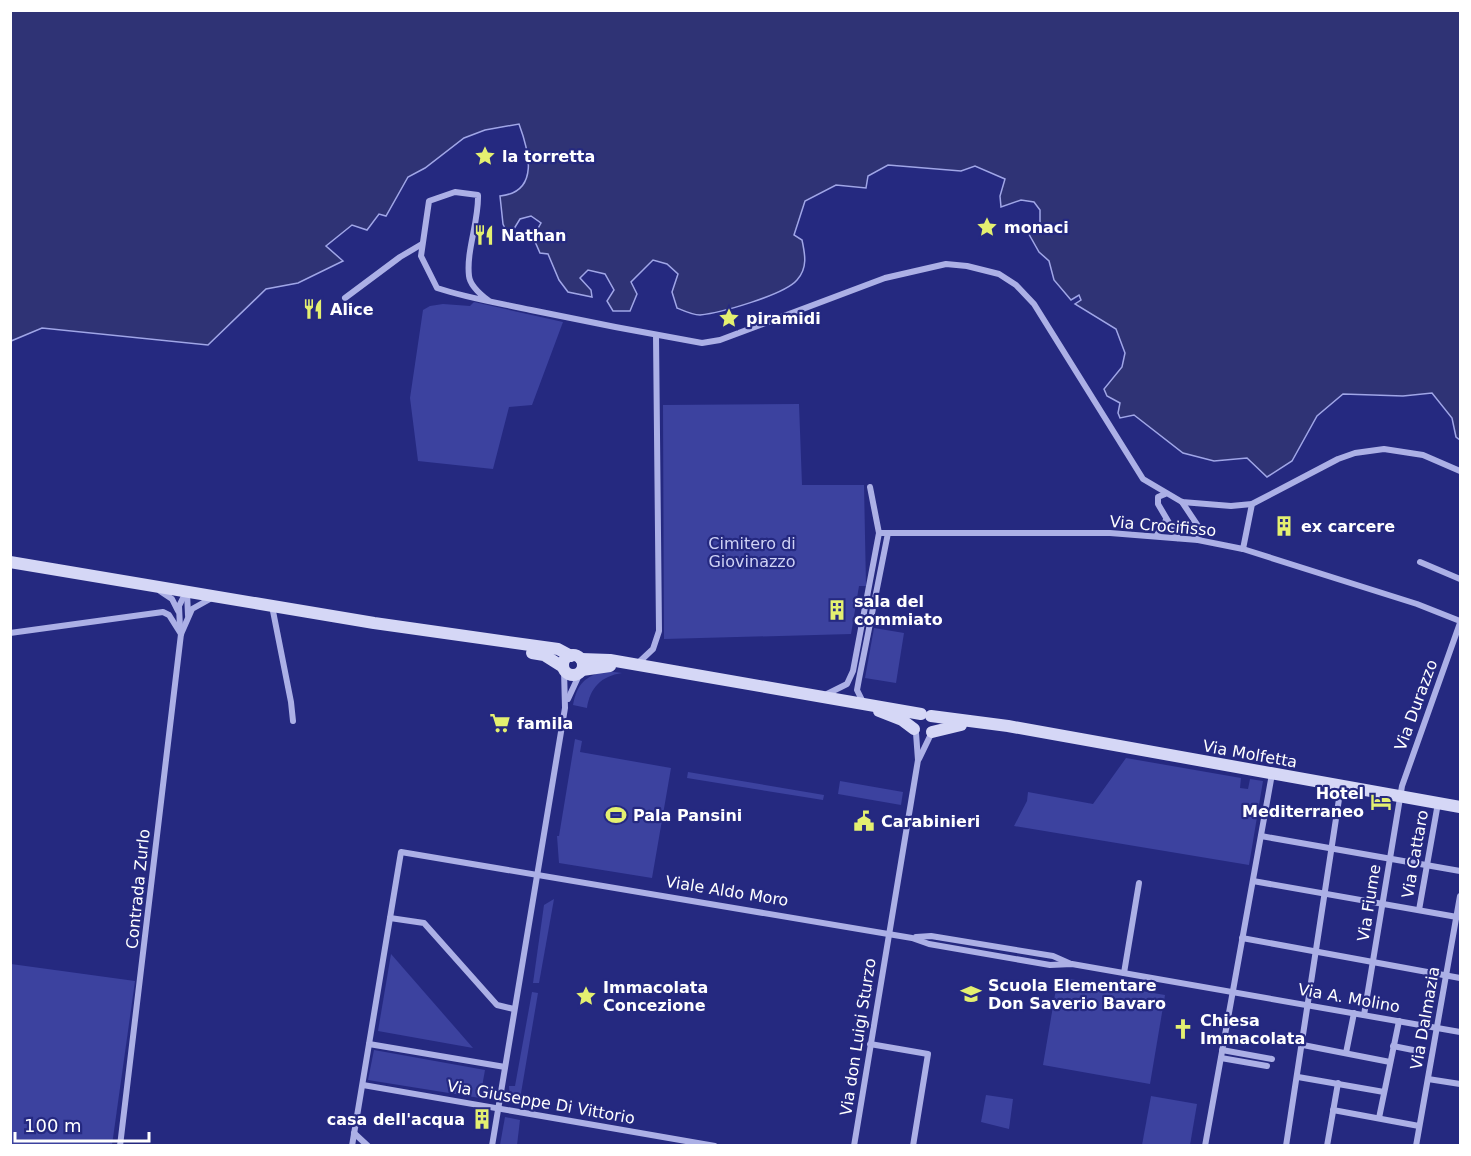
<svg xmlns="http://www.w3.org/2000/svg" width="1471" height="1156" font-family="'DejaVu Sans',sans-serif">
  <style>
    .green { fill: #3c429f }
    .water { fill: #2f3375; stroke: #a0a6e7; stroke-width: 1.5 }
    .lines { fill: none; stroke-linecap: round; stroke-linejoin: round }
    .street { stroke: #acb0e6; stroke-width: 6 }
    .secondary { stroke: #d5d7f6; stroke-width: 12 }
    .labels { text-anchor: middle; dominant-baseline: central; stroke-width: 4.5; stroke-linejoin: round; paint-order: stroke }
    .poi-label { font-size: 16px; font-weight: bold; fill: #fff; stroke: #252980; text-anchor: start }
    .street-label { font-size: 16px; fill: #fff; stroke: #252980 }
    .park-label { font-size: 16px; fill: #cfd2f5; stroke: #252980 }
  </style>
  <rect width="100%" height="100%" fill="#252980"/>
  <g class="green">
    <path d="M 474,302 L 563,322 L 532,405 L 509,407 L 493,469 L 418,461 L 410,398 L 423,310 L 430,306 L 443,304 L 470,306 Z"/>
    <path d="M 799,404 L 802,485 L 864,485 L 866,586 L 859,586 L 851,634 L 664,639 L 663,405 Z"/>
    <path d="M 874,628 L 904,633 L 896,683 L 865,678 Z"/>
    <path d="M 606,671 L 622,673 C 601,676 590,688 587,708 L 573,705 C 577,684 585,676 606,671 Z"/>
    <path d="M 575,739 L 582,741 L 580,752 L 671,768 L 652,878 L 559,863 L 557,836 L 559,836 Z"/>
    <path d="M 1126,758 L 1241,778 L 1240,788 L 1248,789 L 1250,779 L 1263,781 L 1249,865 L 1014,826 L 1027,801 L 1028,792 L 1093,804 Z"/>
    <path d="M 688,772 L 824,795 L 823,800 L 687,778 Z"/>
    <path d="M 840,781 L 903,792 L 901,805 L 838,794 Z"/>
    <path d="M 554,899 L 539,983 L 533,983 L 544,905 Z"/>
    <path d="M 391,954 L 473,1048 L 378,1031 Z"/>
    <path d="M 11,964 L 135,981 L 112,1145 L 11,1145 Z"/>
    <path d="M 1058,977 L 1165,995 L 1150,1084 L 1043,1065 Z"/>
    <path d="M 532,992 L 538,993 L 519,1105 L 510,1101 L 509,1086 L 515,1086 Z"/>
    <path d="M 374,1050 L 485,1070 L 480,1098 L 368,1080 Z"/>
    <path d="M 986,1095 L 1013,1099 L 1009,1129 L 981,1122 Z"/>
    <path d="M 1151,1096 L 1197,1104 L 1190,1145 L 1142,1145 Z"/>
    <path d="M 505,1117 L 520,1120 L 517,1145 L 500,1145 Z"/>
  </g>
  <path class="water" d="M 11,10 L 1460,11 L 1460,440 L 1456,437 L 1452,418 L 1432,393 L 1403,396 L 1343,394 L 1317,416 L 1292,461 L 1267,477 L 1247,458 L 1214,461 L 1183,453 L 1134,415 L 1120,418 L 1118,413 L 1120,403 L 1107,396 L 1104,389 L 1122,367 L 1125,353 L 1116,329 L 1075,304 L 1081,300 L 1079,295 L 1071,300 L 1054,280 L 1049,261 L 1039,252 L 1026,229 L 1040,224 L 1040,210 L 1034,202 L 1021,200 L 1001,207 L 1000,196 L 1005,179 L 975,166 L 961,171 L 888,165 L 868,176 L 866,188 L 836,185 L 805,201 L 794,235 L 802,240 C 805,254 808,268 797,280 C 784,295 720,313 700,315 C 693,315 684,311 677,308 L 672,292 L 678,274 L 667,264 L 653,260 L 631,282 L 637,294 L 630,311 L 613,311 L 607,301 L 614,290 L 605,274 L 588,270 L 580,278 L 591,290 L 592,297 L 568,292 L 559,280 L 548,254 L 540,253 L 533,237 L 541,223 L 531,216 L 520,219 L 509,237 L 503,224 L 500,196 C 540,192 529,151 519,124 L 485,130 L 464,138 L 425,168 L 408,177 L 386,216 L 379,214 L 367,230 L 352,225 L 326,246 L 343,261 L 298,283 L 266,289 L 208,345 L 42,328 L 11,341 Z"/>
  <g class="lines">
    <g class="street">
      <path d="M 345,298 L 400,257 L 422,244"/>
      <path d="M 489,301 C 481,295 470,286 469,276 C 466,251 479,221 478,195 L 455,192 L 429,201 L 421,256 L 437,288 C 467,298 499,303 531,310 C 588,322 645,333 702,343 L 720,340 L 885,278 L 946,264 L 967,266 L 999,274 L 1016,285 L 1034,304 L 1143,479 L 1182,502 L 1231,506 L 1252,504 L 1338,459 L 1355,453 L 1384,449 L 1423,455 L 1460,471"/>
      <path d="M 1165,494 L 1158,497 L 1158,504 L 1178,538"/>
      <path d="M 1182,502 L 1200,529 L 1198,540"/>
      <path d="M 879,533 L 1110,533 L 1198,540 L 1243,549 L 1417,604 L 1460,621"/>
      <path d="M 1157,535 L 1166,520"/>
      <path d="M 1243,549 L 1252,504"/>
      <path d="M 1420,562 L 1460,579"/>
      <path d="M 160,591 L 172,599 L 178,611"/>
      <path d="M 187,592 L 188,615"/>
      <path d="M 272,606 L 291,702 L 293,721"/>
      <path d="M 180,628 L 179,606 L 186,592"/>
      <path d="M 10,633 L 163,612 L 169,615 L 181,634"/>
      <path d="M 637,664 L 653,649 L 659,631 L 656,335"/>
      <path d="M 827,694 L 847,684 L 853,671 L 879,533 L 870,487"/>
      <path d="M 568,699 L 580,673"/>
      <path d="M 863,702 L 857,690 L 859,679 L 888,533"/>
      <path d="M 919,759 L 932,732"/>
      <path d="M 1261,836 L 1460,871"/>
      <path d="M 1253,881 L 1457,917"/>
      <path d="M 1419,910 L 1438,803"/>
      <path d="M 390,918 L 424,923 L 497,1005 L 514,1009"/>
      <path d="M 916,937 L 931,936 L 1053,956 L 1071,964"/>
      <path d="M 1242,938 L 1460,978"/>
      <path d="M 1124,973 L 1139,883"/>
      <path d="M 1364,1015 L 1402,786 L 1460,623"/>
      <path d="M 369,1044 L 505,1067"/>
      <path d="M 870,1044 L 928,1054 L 913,1146"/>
      <path d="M 1303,1045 L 1390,1062"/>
      <path d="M 1393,1046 L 1413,1050"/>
      <path d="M 1222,1050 L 1272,1059"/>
      <path d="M 1346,1053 L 1354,1013"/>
      <path d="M 1221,1058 L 1267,1066"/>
      <path d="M 1298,1077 L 1384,1092"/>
      <path d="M 1428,1079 L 1460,1084"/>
      <path d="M 363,1085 L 715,1146"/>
      <path d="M 1333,1110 L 1419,1126"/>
      <path d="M 1379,1118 L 1399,1021"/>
      <path d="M 354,1133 L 368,1146"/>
      <path d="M 120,1146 L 181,634 L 192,609 L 210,599"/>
      <path d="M 352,1146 L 401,852 L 912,938 L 929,944 L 1050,965 L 1072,964 L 1460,1032"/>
      <path d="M 492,1146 L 565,708 L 564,670"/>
      <path d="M 854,1146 L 918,760 L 916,733"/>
      <path d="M 1205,1146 L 1272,774"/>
      <path d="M 1286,1146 L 1341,786"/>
      <path d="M 1327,1146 L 1338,1083"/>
      <path d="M 1416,1146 L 1460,896"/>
    </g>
    <g class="secondary">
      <path d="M 10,562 L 374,623 L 558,649 L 571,656"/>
      <path d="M 532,653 L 544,655 L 563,667"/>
      <circle cx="573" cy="665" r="10"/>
      <path d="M 581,659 L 610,660 L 921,714"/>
      <path d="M 582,670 L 610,666"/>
      <path d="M 879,711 L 902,720 L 914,729"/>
      <path d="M 931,716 L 1008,726 L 1460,807"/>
      <path d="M 932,732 L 961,725"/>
    </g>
  </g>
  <defs>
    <g id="sight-bare" transform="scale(1.62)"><path d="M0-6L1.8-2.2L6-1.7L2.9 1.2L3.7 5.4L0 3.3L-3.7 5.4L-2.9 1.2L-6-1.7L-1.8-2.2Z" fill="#e4f070" stroke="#252980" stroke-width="2.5" paint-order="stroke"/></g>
    <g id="restaurant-bare" transform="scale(1.62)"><path d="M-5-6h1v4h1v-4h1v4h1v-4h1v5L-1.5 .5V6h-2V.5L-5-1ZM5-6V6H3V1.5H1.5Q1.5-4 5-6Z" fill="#e4f070" stroke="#252980" stroke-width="2.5" paint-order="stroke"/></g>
    <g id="building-bare" transform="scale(1.62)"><path d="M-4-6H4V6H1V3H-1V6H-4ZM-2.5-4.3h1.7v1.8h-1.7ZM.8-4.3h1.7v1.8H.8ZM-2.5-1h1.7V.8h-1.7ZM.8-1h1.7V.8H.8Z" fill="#e4f070" stroke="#252980" stroke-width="2.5" paint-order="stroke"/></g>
    <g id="supermarket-bare" transform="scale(1.62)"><path d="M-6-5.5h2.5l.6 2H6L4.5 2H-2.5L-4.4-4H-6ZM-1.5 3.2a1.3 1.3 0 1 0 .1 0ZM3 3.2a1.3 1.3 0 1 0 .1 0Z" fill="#e4f070" stroke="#252980" stroke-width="2.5" paint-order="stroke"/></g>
    <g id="hotel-bare" transform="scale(1.62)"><path d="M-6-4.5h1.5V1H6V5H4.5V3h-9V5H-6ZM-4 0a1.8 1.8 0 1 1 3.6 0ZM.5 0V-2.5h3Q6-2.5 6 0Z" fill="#e4f070" stroke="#252980" stroke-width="2.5" paint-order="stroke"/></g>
    <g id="stadium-bare" transform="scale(1.62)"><path d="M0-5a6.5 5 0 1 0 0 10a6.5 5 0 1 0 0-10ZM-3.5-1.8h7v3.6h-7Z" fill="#e4f070" stroke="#252980" stroke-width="2.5" paint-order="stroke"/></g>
    <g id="civic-bare" transform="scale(1.62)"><path d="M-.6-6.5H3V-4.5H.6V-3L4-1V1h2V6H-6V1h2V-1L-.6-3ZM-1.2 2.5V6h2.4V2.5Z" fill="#e4f070" stroke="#252980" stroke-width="2.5" paint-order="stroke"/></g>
    <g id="school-bare" transform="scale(1.62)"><path d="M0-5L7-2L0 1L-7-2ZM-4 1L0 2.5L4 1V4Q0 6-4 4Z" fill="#e4f070" stroke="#252980" stroke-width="2.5" paint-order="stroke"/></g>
    <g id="church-bare" transform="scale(1.62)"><path d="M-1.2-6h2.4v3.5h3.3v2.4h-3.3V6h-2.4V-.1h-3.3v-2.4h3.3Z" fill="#e4f070" stroke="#252980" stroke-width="2.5" paint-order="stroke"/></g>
  </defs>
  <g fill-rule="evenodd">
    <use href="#sight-bare" x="485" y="156"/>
    <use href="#sight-bare" x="987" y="227"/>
    <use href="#restaurant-bare" x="484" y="235"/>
    <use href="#restaurant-bare" x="313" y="309"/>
    <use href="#sight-bare" x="729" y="318"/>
    <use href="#building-bare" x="1284" y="526"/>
    <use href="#building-bare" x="837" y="610"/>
    <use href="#supermarket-bare" x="500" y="723"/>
    <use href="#hotel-bare" x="1381" y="802"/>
    <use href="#stadium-bare" x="616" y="815"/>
    <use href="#civic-bare" x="864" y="821"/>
    <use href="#school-bare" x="971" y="994"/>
    <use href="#sight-bare" x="586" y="996"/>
    <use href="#church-bare" x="1183" y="1029"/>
    <use href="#building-bare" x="482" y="1119"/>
  </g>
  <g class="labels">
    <g class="poi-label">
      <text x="502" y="156">la torretta</text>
      <text x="1004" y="227">monaci</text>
      <text x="501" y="235">Nathan</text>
      <text x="330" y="309">Alice</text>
      <text x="746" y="318">piramidi</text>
      <text x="1301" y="526">ex carcere</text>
      <text x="854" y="601">sala del<tspan x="854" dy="18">commiato</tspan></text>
      <text x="517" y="723">famila</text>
      <text x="1364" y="793" text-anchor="end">Hotel<tspan x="1364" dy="18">Mediterraneo</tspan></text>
      <text x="633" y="815">Pala Pansini</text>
      <text x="881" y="821">Carabinieri</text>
      <text x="988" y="985">Scuola Elementare<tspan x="988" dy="18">Don Saverio Bavaro</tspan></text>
      <text x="603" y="987">Immacolata<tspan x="603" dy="18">Concezione</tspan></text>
      <text x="1200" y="1020">Chiesa<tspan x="1200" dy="18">Immacolata</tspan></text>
      <text x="465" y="1119" text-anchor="end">casa dell'acqua</text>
    </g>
    <g class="street-label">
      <text transform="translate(1163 526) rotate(5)">Via Crocifisso</text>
      <text transform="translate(1416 705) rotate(-70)">Via Durazzo</text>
      <text transform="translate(1250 754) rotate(10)">Via Molfetta</text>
      <text transform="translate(1415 854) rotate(-80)">Via Cattaro</text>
      <text transform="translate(138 889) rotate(-84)">Contrada Zurlo</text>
      <text transform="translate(727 891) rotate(9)">Viale Aldo Moro</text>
      <text transform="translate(1369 903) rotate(-81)">Via Fiume</text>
      <text transform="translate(1349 998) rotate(10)">Via A. Molino</text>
      <text transform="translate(1425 1018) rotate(-80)">Via Dalmazia</text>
      <text transform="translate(858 1037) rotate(-81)">Via don Luigi Sturzo</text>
      <text transform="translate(541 1102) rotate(10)">Via Giuseppe Di Vittorio</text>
    </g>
    <g class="park-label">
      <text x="752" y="543">Cimitero di<tspan x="752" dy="18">Giovinazzo</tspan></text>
    </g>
  </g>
  <rect width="1471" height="1156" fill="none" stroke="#ffffff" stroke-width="24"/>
  <path d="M15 1132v9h134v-9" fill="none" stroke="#ffffff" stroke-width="3"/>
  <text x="24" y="1132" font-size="18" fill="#ffffff" stroke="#252980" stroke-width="4.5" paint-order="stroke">100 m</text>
</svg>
